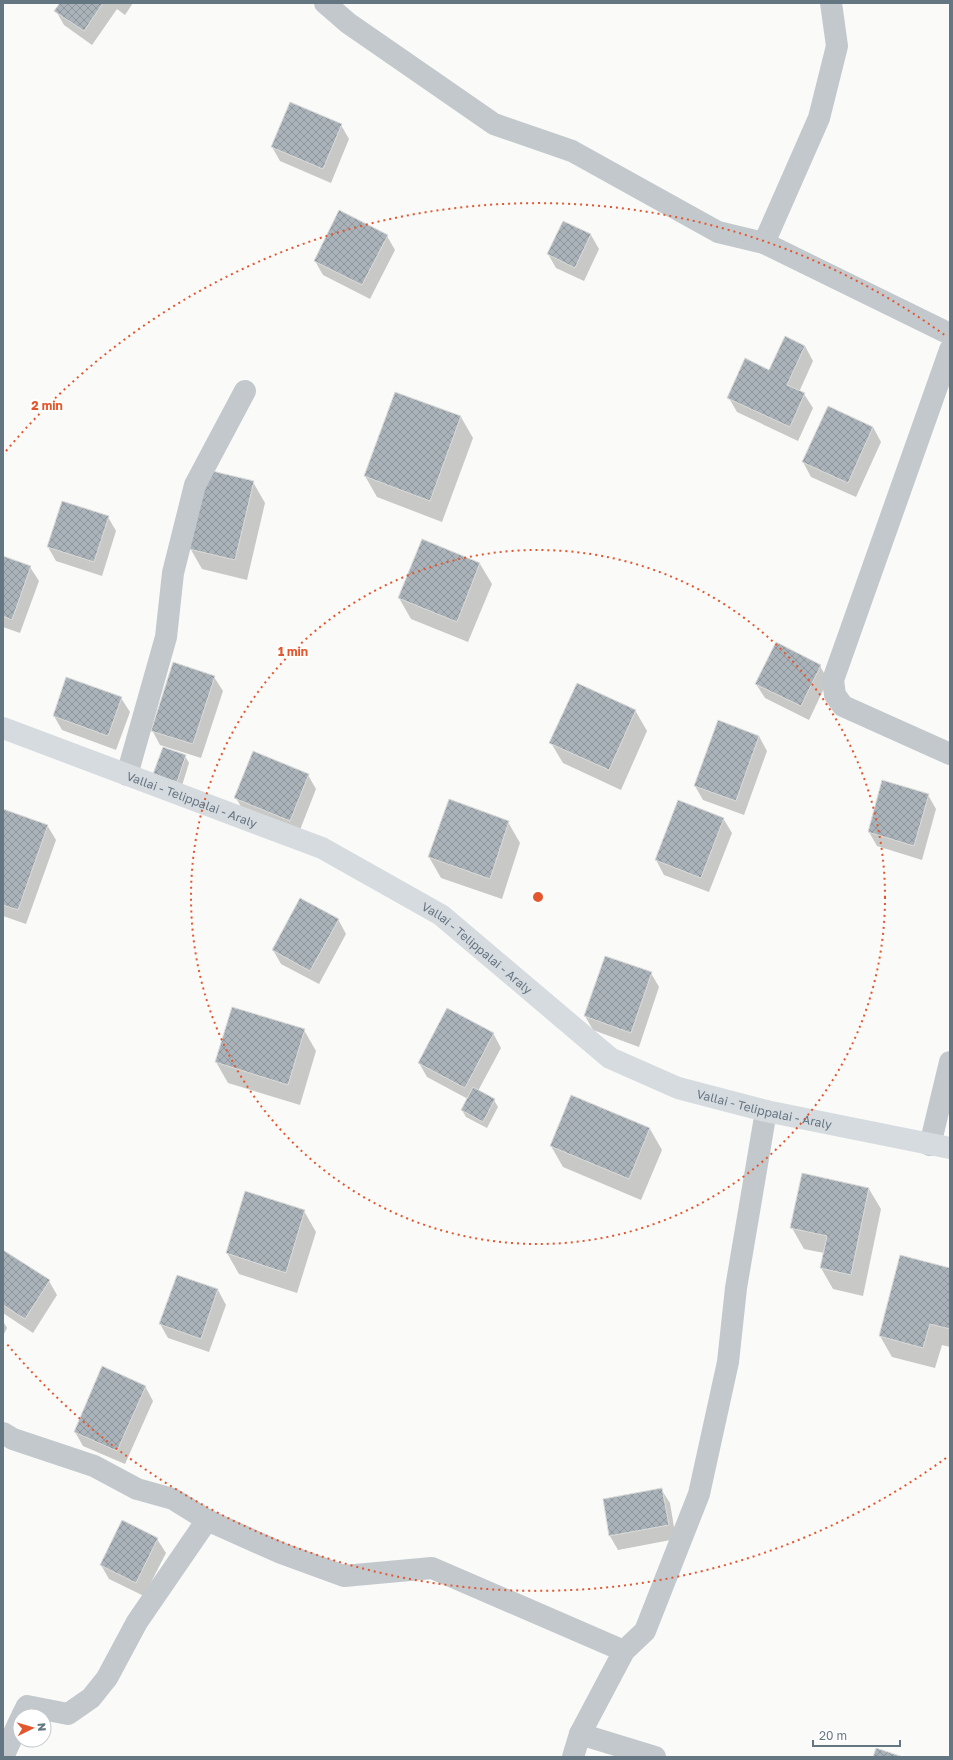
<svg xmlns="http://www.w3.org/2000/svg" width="953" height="1760" font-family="'Golos Text',sans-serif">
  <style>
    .shadow { fill: #0003 }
    .building { fill: url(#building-cross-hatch); stroke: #dcdcda }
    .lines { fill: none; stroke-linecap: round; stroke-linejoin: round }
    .minor { stroke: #c3c8cc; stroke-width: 22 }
    .major { stroke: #d6dbdf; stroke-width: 22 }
    .ring { fill: none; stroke: #e4572e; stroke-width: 2; stroke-dasharray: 2 4 }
    .labels { text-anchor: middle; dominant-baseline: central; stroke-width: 4; stroke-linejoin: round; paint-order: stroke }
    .street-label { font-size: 12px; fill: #657683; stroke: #fff }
    .centre { fill: #e4572e; stroke: #fff; stroke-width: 2 }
    .ring-label { font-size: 12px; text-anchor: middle; font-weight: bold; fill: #e4572e; stroke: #fff; stroke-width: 4; stroke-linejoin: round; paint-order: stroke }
  </style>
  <defs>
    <pattern id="building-cross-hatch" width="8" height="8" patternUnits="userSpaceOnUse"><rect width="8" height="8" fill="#aab3b9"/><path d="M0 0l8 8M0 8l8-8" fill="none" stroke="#8e969c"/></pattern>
  </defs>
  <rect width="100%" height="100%" fill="#fafaf8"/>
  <g class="shadow">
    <path d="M 61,3 L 133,3 L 125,15 L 117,9 L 92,45 L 64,25 L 56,11 Z"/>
    <path d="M 341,125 L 349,139 L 331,183 L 280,161 L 272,147 Z"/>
    <path d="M 564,222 L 591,235 L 599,249 L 584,281 L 556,268 L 548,254 Z"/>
    <path d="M 387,236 L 395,250 L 370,299 L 323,275 L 315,261 Z"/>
    <path d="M 805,346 L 813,361 L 799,392 L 804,394 L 813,408 L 798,441 L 737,412 L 729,398 Z"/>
    <path d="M 461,417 L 473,438 L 442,522 L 377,497 L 365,476 Z"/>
    <path d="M 873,427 L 881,442 L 856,497 L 811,477 L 803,462 Z"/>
    <path d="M 253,482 L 265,503 L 247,580 L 202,569 L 190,548 Z"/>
    <path d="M 108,517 L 116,531 L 102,576 L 56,561 L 48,547 Z"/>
    <path d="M 3,557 L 30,567 L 39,581 L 20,633 L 3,627 Z"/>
    <path d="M 480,564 L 492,584 L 468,642 L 411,619 L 399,598 Z"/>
    <path d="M 820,666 L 828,680 L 809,720 L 765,698 L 756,684 Z"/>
    <path d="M 214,677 L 223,691 L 201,758 L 160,745 L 152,730 Z"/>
    <path d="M 121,698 L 130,712 L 116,750 L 62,730 L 54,716 Z"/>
    <path d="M 635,710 L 647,731 L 621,790 L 563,763 L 551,743 Z"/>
    <path d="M 759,736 L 767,751 L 744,815 L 703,800 L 695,786 Z"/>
    <path d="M 185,756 L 189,763 L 181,789 L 158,781 Z"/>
    <path d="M 308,775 L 316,789 L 298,835 L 244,812 L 236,798 Z"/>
    <path d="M 928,795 L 936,809 L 922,860 L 877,846 L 869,832 Z"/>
    <path d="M 678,801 L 723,818 L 732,833 L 709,892 L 664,875 L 656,860 Z"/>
    <path d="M 3,810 L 47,825 L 56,840 L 26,924 L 3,916 Z"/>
    <path d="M 508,822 L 520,843 L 502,899 L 441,878 L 429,857 Z"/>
    <path d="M 338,919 L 346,934 L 319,984 L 281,964 L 273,950 Z"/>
    <path d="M 651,973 L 659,987 L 639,1047 L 593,1030 L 585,1016 Z"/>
    <path d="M 304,1030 L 316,1051 L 300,1105 L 228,1083 L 216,1062 Z"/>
    <path d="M 493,1033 L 501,1048 L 478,1091 L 494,1100 L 498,1107 L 487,1128 L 466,1117 L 462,1110 L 468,1099 L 427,1077 L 419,1063 Z"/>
    <path d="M 571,1097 L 650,1129 L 662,1150 L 641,1200 L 563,1167 L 551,1146 Z"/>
    <path d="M 869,1189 L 881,1209 L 863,1296 L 833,1289 L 821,1268 L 824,1253 L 804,1249 L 792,1228 Z"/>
    <path d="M 245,1192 L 304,1211 L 316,1232 L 297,1293 L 239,1274 L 227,1253 Z"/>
    <path d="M 3,1251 L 49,1281 L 57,1295 L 33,1333 L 3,1313 Z"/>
    <path d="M 950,1269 L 950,1347 L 942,1345 L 935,1368 L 892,1357 L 880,1336 Z"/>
    <path d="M 177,1276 L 218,1290 L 226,1305 L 209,1352 L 168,1338 L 160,1324 Z"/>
    <path d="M 3,1321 L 7,1328 L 3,1336 Z"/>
    <path d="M 145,1386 L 153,1401 L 125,1464 L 83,1446 L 75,1432 Z"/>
    <path d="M 661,1489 L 670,1503 L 676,1539 L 618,1550 L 610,1536 L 604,1500 Z"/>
    <path d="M 157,1539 L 166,1553 L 144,1596 L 109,1579 L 101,1565 Z"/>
  </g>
  <g class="building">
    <path d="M 60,3 L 103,3 L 84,31 L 54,11 Z"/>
    <path d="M 290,102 L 342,124 L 323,169 L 271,147 Z"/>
    <path d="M 339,210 L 388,235 L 362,285 L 314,261 Z"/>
    <path d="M 563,221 L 591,234 L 575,268 L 547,254 Z"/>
    <path d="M 785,336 L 805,346 L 787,385 L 805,393 L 790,427 L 727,398 L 745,358 L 769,370 Z"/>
    <path d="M 395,392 L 461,416 L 430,501 L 364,476 Z"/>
    <path d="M 828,406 L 873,427 L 848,483 L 802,462 Z"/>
    <path d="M 208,470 L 254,481 L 235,560 L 189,549 Z"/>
    <path d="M 62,501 L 109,516 L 94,562 L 47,547 Z"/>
    <path d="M 422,539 L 480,563 L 457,622 L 398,598 Z"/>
    <path d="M 3,556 L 31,566 L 12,620 L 3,616 Z"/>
    <path d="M 776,642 L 821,665 L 801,706 L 755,684 Z"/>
    <path d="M 173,662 L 215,676 L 193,744 L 151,731 Z"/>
    <path d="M 66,677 L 122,697 L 108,736 L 53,716 Z"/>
    <path d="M 577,683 L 636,710 L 609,770 L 549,743 Z"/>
    <path d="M 718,720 L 759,736 L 736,801 L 694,786 Z"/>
    <path d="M 163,747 L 186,755 L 177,782 L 153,774 Z"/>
    <path d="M 253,751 L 309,774 L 290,821 L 234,798 Z"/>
    <path d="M 882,780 L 929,794 L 914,846 L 868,832 Z"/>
    <path d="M 449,799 L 509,821 L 490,879 L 428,857 Z"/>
    <path d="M 678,800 L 724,818 L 701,878 L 655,860 Z"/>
    <path d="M 3,809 L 48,825 L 18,910 L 3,905 Z"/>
    <path d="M 300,898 L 339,919 L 310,971 L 272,950 Z"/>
    <path d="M 605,956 L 652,972 L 631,1033 L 584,1016 Z"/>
    <path d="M 232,1007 L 305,1029 L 288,1085 L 215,1062 Z"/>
    <path d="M 447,1008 L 494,1033 L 465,1088 L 418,1063 Z"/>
    <path d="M 473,1087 L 495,1099 L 483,1122 L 461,1110 Z"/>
    <path d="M 571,1095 L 650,1128 L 629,1179 L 550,1146 Z"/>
    <path d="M 802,1173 L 869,1188 L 851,1275 L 820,1268 L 827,1236 L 790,1228 Z"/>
    <path d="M 245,1191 L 305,1210 L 286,1273 L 226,1253 Z"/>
    <path d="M 3,1250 L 50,1280 L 25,1319 L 3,1305 Z"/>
    <path d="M 900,1255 L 950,1268 L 950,1329 L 930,1324 L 923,1348 L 879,1336 Z"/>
    <path d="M 177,1275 L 218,1289 L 201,1339 L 159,1324 Z"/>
    <path d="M 102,1366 L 146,1386 L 117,1451 L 74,1432 Z"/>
    <path d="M 662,1488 L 669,1525 L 609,1536 L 603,1499 Z"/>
    <path d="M 122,1520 L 158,1538 L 136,1583 L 100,1565 Z"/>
    <path d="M 876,1748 L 903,1757 L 873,1757 Z"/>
  </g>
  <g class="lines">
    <g class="minor">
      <path d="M 325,3 L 348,23 L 494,124 L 572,151 L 718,232 L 764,243 L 950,334"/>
      <path d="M 764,243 L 819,118 L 837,46 L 831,3"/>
      <path d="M 950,350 L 833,680 L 835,695 L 843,706 L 950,754"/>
      <path d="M 127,775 L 166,637 L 173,573 L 195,485 L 245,391"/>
      <path d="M 930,1145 L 950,1062"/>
      <path d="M 3,1433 L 13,1439 L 94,1466 L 137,1489 L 173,1499 L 207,1520 L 281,1553 L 344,1576 L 432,1568 L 624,1651"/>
      <path d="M 22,1716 L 27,1706 L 68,1714 L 91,1698 L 107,1678 L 137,1622 L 207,1520"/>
      <path d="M 580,1734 L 655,1757"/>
      <path d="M 3,1757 L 20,1720"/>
      <path d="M 573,1757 L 580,1734 L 624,1651 L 645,1631 L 699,1494 L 728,1362 L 736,1288 L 766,1111"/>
    </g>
    <path class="major" id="s1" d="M 3,728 L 322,848 L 441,915 L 610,1058 L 678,1088 L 766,1111 L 950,1148"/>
  </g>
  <g class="ring">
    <circle cx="538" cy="897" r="347"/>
    <path d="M946 1458A694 694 0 0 1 6 1343M6 451A694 694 0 0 1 946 336"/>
  </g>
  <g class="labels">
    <g class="street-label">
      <text stroke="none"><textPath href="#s1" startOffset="202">Vallai - Telippalai - Araly</textPath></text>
      <text stroke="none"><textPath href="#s1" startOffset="526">Vallai - Telippalai - Araly</textPath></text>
      <text stroke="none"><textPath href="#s1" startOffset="862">Vallai - Telippalai - Araly</textPath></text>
    </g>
  </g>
  <circle cx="538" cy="897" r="6" class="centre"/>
  <g class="ring-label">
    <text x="47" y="410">2 min</text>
    <text x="293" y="656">1 min</text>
  </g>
  <rect width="953" height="1760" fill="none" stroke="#657683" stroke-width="8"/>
  <g transform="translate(32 1728) rotate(85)"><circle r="19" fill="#ffffff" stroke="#c1c8cd"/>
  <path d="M0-3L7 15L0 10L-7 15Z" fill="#e4572e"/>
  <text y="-6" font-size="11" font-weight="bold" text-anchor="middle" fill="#657683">N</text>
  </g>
  <path d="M813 1740v6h87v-6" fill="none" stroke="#657683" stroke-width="2"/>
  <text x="819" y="1740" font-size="12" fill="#657683" stroke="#ffffff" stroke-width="3" paint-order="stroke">20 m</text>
</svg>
